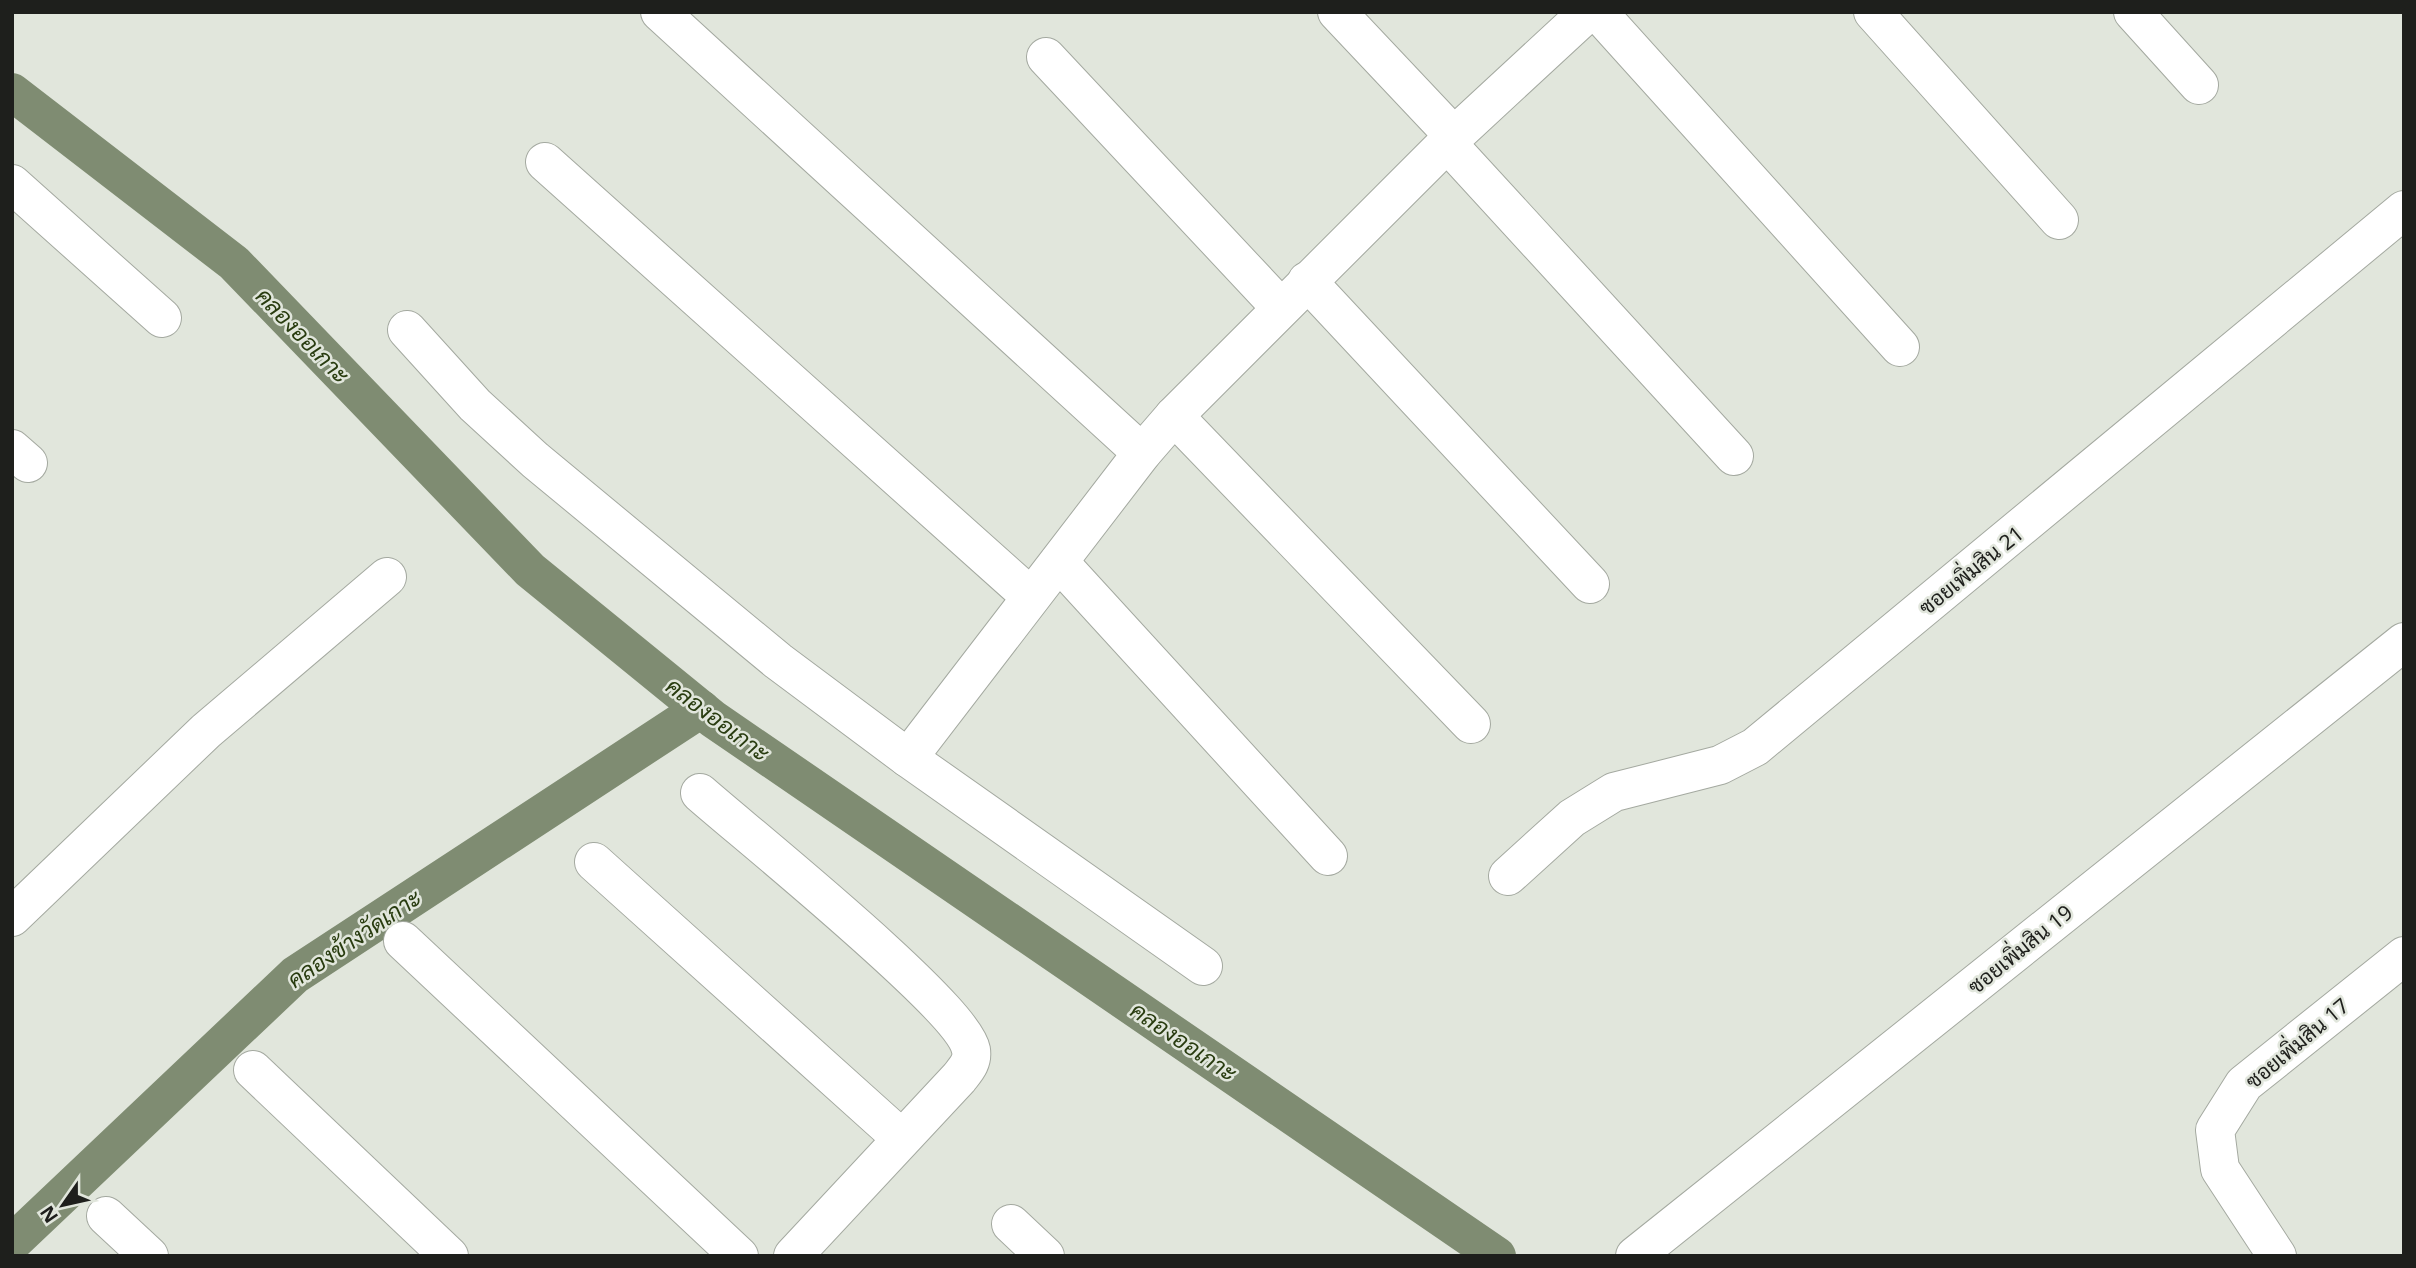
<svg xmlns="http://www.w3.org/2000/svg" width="2416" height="1268" font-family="'Noto Sans',Sarabun,sans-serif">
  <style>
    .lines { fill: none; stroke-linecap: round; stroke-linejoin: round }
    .canal { stroke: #7f8c72; stroke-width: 38 }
    .minor-casing { stroke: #a4a9a0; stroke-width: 40 }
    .minor { stroke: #fff; stroke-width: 38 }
    .labels { text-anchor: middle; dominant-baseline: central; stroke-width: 5; stroke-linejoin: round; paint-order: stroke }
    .street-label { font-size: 21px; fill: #1e1f1c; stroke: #e1e6dc }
    .water-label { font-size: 23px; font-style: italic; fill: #293c10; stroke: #e1e6dc }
  </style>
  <rect width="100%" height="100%" fill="#e1e6dc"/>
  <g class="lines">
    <g class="canal">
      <path d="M 12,92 L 234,263 L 530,570 L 713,719 L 1497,1256"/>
      <path d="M 12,1243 L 295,975 L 701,709"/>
    </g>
    <g class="minor-casing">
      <g id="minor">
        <path d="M 660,12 L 1142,453"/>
        <path d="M 1337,12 L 1454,136"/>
        <path d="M 1598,12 L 1900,347"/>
        <path d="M 1873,12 L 2059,220"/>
        <path d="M 2133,12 L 2199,85"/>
        <path d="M 1046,57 L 1281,308"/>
        <path d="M 1447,143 L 1734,456"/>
        <path d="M 545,162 L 1031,597"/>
        <path d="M 12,184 L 162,318"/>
        <path d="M 1307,281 L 1590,584"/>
        <path d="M 407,330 L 475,405 L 535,460 L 778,661 L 908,758 L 1203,966"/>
        <path d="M 1174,416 L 1471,724"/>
        <path d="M 12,449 L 28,463"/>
        <path d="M 1059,562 L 1328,856"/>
        <path d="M 908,758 L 1142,453 L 1174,416 L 1454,136 L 1588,12"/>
        <path d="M 700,793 C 744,832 963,1007 971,1050 C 973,1062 966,1069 959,1078 L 793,1256"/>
        <path d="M 594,862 L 901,1138"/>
        <path d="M 1508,876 L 1572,818 L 1614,792 L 1720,765 L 1755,747 L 2404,210"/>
        <path d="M 12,917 L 206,731 L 387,577"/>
        <path d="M 403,941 L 739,1256"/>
        <path d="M 253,1070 L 449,1256"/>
        <path d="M 106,1216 L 149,1256"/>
        <path d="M 1011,1224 L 1045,1256"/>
        <path d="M 1635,1256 L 2404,642"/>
        <path d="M 2277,1256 L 2220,1169 L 2215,1130 L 2244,1084 L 2404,956"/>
      </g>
    </g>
    <use href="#minor" class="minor"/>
  </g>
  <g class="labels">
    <g class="street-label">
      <text transform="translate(1971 570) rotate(-39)">ซอยเพิ่มสิน 21</text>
      <text transform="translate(2020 949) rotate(-39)">ซอยเพิ่มสิน 19</text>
      <text transform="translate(2297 1043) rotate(-40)">ซอยเพิ่มสิน 17</text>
    </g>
    <g class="water-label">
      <text transform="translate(303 335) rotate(46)">คลองออเกาะ</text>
      <text transform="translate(718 719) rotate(37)">คลองออเกาะ</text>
      <text transform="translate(354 938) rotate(-34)">คลองข้างวัดเกาะ</text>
      <text transform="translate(1184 1041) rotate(34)">คลองออเกาะ</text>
    </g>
  </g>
  <rect width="2416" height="1268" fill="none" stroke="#1e1f1c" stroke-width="28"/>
  <g transform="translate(63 1205) rotate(236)" stroke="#e1e6dc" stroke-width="5" paint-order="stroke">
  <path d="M0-5L12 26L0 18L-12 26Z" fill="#1e1f1c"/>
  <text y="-10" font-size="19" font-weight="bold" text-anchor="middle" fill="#1e1f1c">N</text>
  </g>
</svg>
